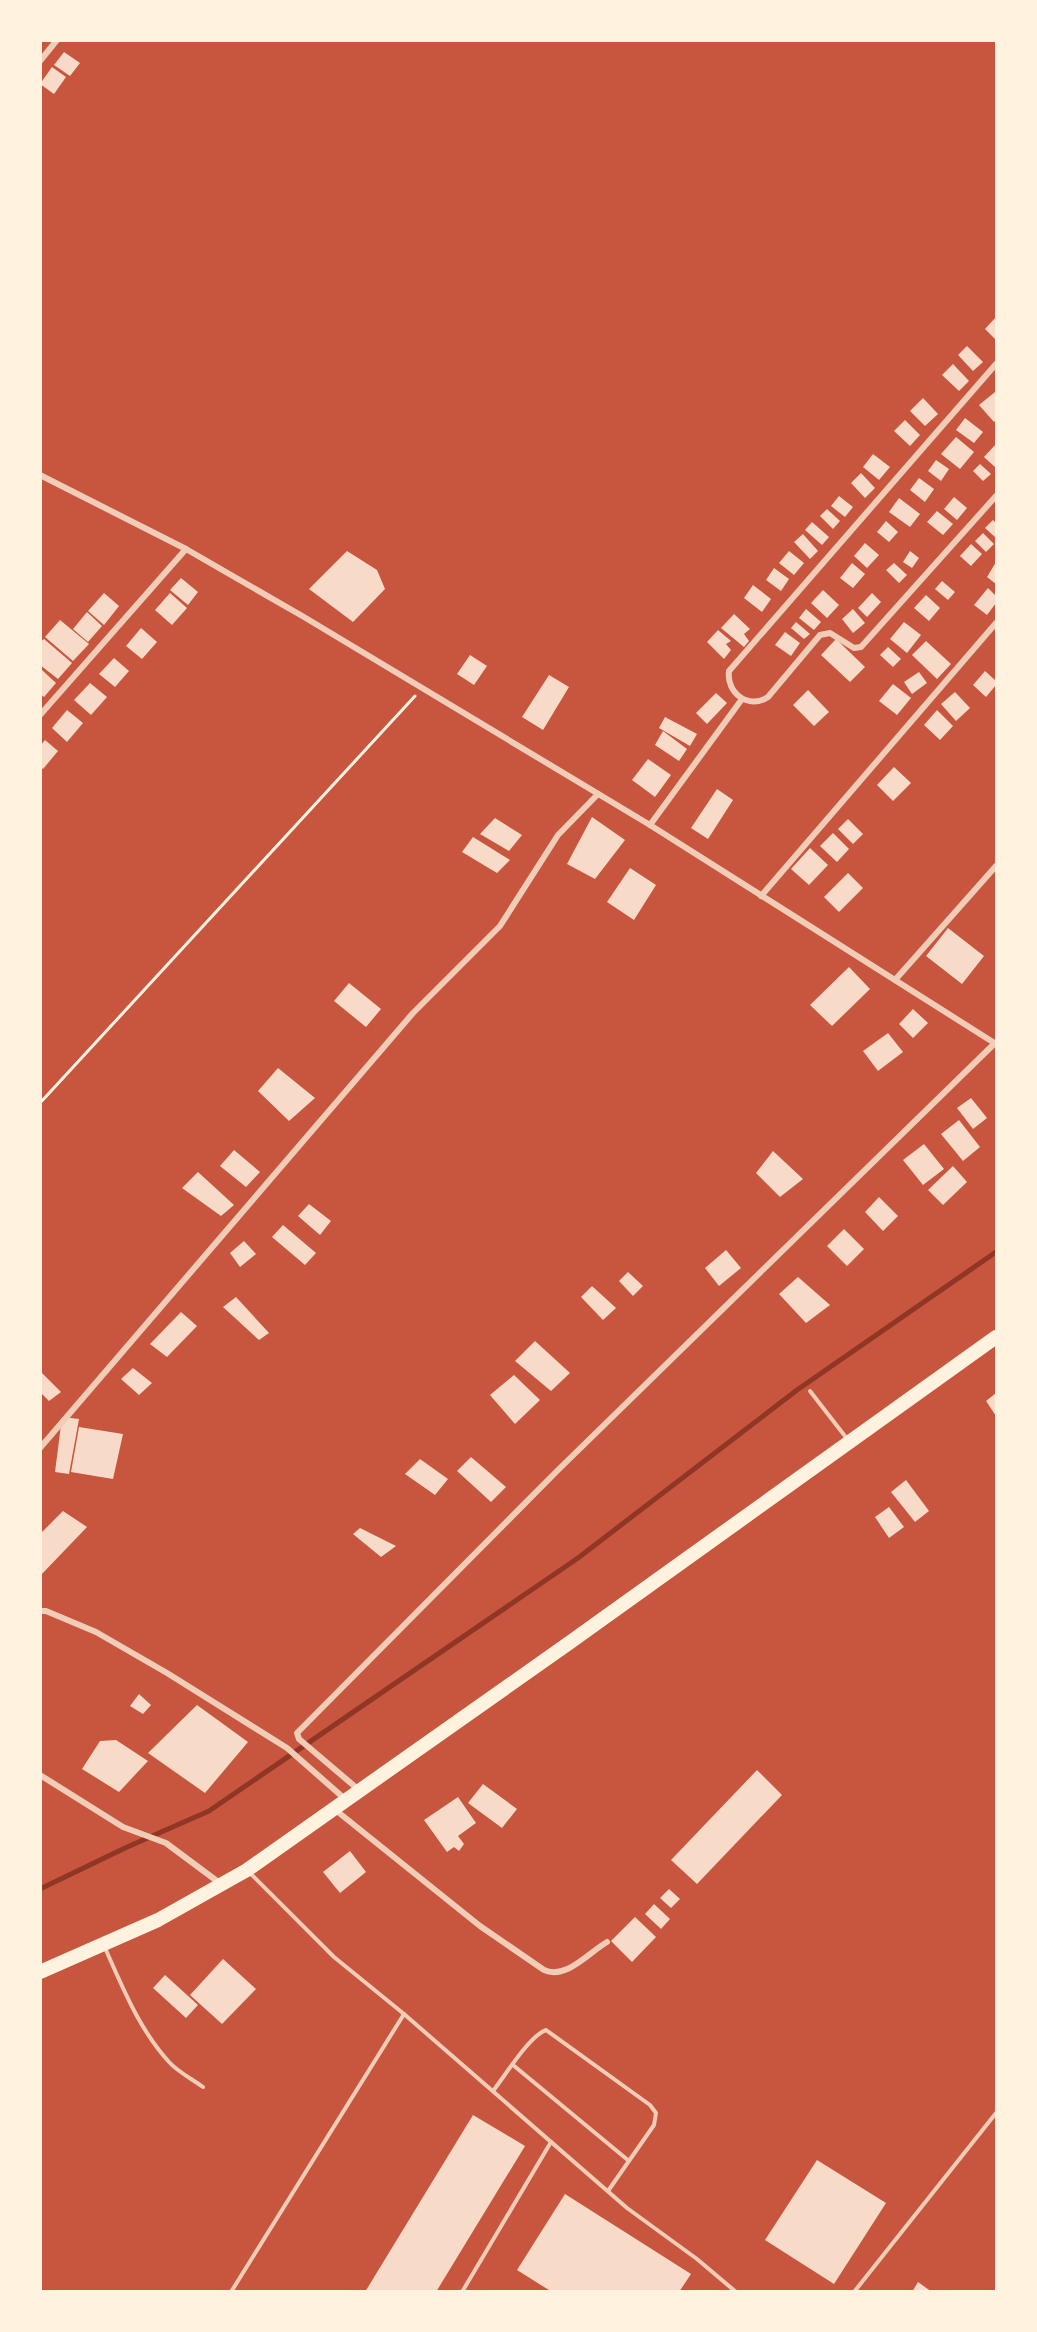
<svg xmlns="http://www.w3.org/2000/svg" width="1037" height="2332" font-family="Bitter,serif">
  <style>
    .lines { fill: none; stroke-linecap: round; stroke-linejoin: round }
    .stream { stroke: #8f3625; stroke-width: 5 }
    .building { fill: #f7dbc8 }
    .path { stroke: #fff3e0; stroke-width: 3 }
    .service { stroke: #f1ccb7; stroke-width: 4 }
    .minor { stroke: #f1ccb7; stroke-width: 6 }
    .trunk { stroke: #fff3e0; stroke-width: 14 }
  </style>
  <rect width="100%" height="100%" fill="#c8553d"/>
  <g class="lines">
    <path class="stream" d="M 40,1889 L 125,1848 L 209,1811 L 578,1558 L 797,1390 L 996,1252"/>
  </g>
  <g class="building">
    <path d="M 64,52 L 80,63 L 70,76 L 54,65 Z"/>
    <path d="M 52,67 L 66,77 L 54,94 L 40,84 Z"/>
    <path d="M 996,317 L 996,340 L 985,329 Z"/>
    <path d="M 967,346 L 983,362 L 973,371 L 958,355 Z"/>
    <path d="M 953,364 L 969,381 L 959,391 L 942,375 Z"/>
    <path d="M 995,392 L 996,420 L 994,422 L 979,405 Z"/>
    <path d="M 923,398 L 938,414 L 925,426 L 910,411 Z"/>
    <path d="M 965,418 L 983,432 L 974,443 L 956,430 Z"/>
    <path d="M 905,420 L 920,435 L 910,446 L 894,431 Z"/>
    <path d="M 956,437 L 974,452 L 960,469 L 941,454 Z"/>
    <path d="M 996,444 L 996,468 L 984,457 Z"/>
    <path d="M 873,454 L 890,467 L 879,480 L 863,467 Z"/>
    <path d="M 936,460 L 949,469 L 941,481 L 928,471 Z"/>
    <path d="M 980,464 L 991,474 L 983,481 L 973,471 Z"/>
    <path d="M 861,473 L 875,488 L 865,498 L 851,483 Z"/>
    <path d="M 919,478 L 934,489 L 925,502 L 910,490 Z"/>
    <path d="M 839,496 L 853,507 L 845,517 L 831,506 Z"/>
    <path d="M 954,497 L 967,508 L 957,520 L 944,509 Z"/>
    <path d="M 899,498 L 920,514 L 910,527 L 889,512 Z"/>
    <path d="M 827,509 L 840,521 L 833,529 L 820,516 Z"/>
    <path d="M 937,511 L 953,524 L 943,535 L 927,522 Z"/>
    <path d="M 993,520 L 996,523 L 996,538 L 985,528 Z"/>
    <path d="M 886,521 L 898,532 L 889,542 L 877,532 Z"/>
    <path d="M 812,522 L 829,537 L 822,545 L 805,530 Z"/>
    <path d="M 983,533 L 994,544 L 986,552 L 975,541 Z"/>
    <path d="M 803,534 L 818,551 L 810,559 L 794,542 Z"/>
    <path d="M 865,543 L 879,555 L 867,568 L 854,556 Z"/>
    <path d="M 971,544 L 982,554 L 971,566 L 960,556 Z"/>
    <path d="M 347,551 L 377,570 L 385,589 L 353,622 L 309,589 Z"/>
    <path d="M 789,551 L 804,563 L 794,575 L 779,563 Z"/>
    <path d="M 910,551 L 919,558 L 912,568 L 903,562 Z"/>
    <path d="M 996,562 L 996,584 L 987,577 Z"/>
    <path d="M 852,563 L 865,574 L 853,588 L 840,578 Z"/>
    <path d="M 894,563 L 907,575 L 899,583 L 886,570 Z"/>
    <path d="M 774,568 L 789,579 L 781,591 L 766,580 Z"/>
    <path d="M 181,578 L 198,592 L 188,605 L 170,590 Z"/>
    <path d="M 942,581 L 955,592 L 948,600 L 935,589 Z"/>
    <path d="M 753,585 L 771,599 L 762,612 L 744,598 Z"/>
    <path d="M 988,588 L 996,596 L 996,603 L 987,615 L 974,605 Z"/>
    <path d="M 823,590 L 839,605 L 827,618 L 811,603 Z"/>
    <path d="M 104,593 L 119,606 L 104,625 L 88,611 Z"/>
    <path d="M 170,593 L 187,608 L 172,625 L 155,610 Z"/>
    <path d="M 872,593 L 881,602 L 867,617 L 858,608 Z"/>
    <path d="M 926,595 L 940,608 L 929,621 L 914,608 Z"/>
    <path d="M 806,609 L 821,622 L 814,630 L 799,618 Z"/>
    <path d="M 853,609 L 865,623 L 853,633 L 842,619 Z"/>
    <path d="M 87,612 L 102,626 L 88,642 L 73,629 Z"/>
    <path d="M 734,614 L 750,629 L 744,634 L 749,641 L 744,647 L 721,628 Z"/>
    <path d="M 60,620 L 89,644 L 73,661 L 45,637 Z"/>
    <path d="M 796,622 L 810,634 L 804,639 L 791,628 Z"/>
    <path d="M 904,622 L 921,635 L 907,653 L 890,639 Z"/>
    <path d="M 141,628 L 157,642 L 142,659 L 126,646 Z"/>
    <path d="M 718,630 L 731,641 L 726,644 L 731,650 L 724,659 L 707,642 Z"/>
    <path d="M 785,632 L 800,643 L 791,656 L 775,645 Z"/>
    <path d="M 44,639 L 72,663 L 58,679 L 40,665 L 40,642 Z"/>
    <path d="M 836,639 L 865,667 L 850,682 L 821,655 Z"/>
    <path d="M 926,641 L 951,664 L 937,679 L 912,655 Z"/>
    <path d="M 888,647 L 901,659 L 893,667 L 880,655 Z"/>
    <path d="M 470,655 L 487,666 L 474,685 L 457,674 Z"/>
    <path d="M 114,658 L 129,671 L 115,687 L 99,674 Z"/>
    <path d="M 42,670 L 56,683 L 44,697 L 40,694 Z"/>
    <path d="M 985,671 L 996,681 L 996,685 L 986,697 L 973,685 Z"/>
    <path d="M 919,672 L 927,683 L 912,694 L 904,682 Z"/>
    <path d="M 549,675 L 569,687 L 543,730 L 522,717 Z"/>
    <path d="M 90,683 L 107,697 L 91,715 L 74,700 Z"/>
    <path d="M 893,684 L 911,698 L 897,715 L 879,701 Z"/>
    <path d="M 808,690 L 829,712 L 814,726 L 793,705 Z"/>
    <path d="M 955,692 L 970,708 L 956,721 L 941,704 Z"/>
    <path d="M 716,693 L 727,703 L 707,724 L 696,713 Z"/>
    <path d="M 67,710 L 83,723 L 67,742 L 52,728 Z"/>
    <path d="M 937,710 L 953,726 L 940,740 L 924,725 Z"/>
    <path d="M 665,717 L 697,734 L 690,746 L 659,728 Z"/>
    <path d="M 663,731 L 687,749 L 679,761 L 655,745 Z"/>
    <path d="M 45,740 L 58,751 L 43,769 L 40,767 L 40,746 Z"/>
    <path d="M 648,759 L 671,775 L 655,797 L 632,780 Z"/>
    <path d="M 894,767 L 911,783 L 893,801 L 877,785 Z"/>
    <path d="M 717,789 L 733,800 L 708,839 L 691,828 Z"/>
    <path d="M 592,817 L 625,840 L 595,879 L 567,864 Z"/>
    <path d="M 495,818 L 522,835 L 509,851 L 480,834 Z"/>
    <path d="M 848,819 L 863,834 L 853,844 L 838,829 Z"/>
    <path d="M 833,833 L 849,849 L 837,862 L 820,846 Z"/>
    <path d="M 473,837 L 510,860 L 497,873 L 462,852 Z"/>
    <path d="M 810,848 L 828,865 L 809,885 L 791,869 Z"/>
    <path d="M 630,868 L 656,885 L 634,920 L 607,902 Z"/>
    <path d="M 848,873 L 863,888 L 839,912 L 824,897 Z"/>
    <path d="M 948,928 L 984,956 L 962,984 L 926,956 Z"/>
    <path d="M 849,967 L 870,989 L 832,1026 L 810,1005 Z"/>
    <path d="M 349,983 L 381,1009 L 366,1027 L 334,1001 Z"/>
    <path d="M 913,1009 L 928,1023 L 913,1038 L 899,1024 Z"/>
    <path d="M 888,1033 L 903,1052 L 878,1071 L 863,1051 Z"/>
    <path d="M 278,1068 L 315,1098 L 289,1121 L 258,1091 Z"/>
    <path d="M 971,1098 L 987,1118 L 973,1129 L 957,1108 Z"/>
    <path d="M 959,1120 L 980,1147 L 963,1161 L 941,1134 Z"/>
    <path d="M 924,1144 L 944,1169 L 923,1185 L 903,1160 Z"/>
    <path d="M 234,1150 L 260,1172 L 246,1187 L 220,1166 Z"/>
    <path d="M 773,1151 L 803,1179 L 780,1197 L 756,1173 Z"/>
    <path d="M 953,1166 L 967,1182 L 943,1205 L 928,1190 Z"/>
    <path d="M 198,1172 L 234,1205 L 221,1216 L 182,1188 Z"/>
    <path d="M 879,1197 L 898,1216 L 883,1231 L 865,1212 Z"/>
    <path d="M 309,1204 L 331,1221 L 320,1235 L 298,1216 Z"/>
    <path d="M 283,1225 L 316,1253 L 305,1265 L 272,1237 Z"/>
    <path d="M 844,1229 L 864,1249 L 847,1266 L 827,1246 Z"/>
    <path d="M 244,1241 L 256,1254 L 240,1267 L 230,1253 Z"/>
    <path d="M 726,1250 L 741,1268 L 719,1286 L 705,1268 Z"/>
    <path d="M 628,1272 L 643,1286 L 633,1296 L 619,1281 Z"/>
    <path d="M 798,1277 L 830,1305 L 806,1323 L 779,1294 Z"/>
    <path d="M 592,1286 L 616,1308 L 603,1320 L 581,1297 Z"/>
    <path d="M 236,1297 L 269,1333 L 259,1340 L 223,1307 Z"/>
    <path d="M 181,1312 L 197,1326 L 167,1357 L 150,1344 Z"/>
    <path d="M 535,1341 L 570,1373 L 551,1391 L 515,1361 Z"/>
    <path d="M 133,1368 L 152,1383 L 139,1395 L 121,1379 Z"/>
    <path d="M 40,1371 L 61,1392 L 49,1401 L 40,1392 Z"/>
    <path d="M 514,1375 L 540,1400 L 515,1424 L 490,1395 Z"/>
    <path d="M 996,1393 L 996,1416 L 986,1401 Z"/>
    <path d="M 62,1417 L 79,1419 L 69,1474 L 55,1472 Z"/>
    <path d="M 79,1427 L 123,1434 L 113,1479 L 71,1472 Z"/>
    <path d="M 471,1457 L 506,1487 L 491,1502 L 457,1471 Z"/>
    <path d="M 420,1459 L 448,1479 L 435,1495 L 405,1474 Z"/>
    <path d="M 906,1480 L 929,1511 L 915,1522 L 891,1492 Z"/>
    <path d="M 889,1507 L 904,1527 L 889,1538 L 875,1517 Z"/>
    <path d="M 63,1511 L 87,1527 L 40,1576 L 40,1534 Z"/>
    <path d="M 360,1528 L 396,1546 L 381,1557 L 353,1534 Z"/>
    <path d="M 139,1694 L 151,1705 L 143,1714 L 130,1706 Z"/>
    <path d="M 197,1705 L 248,1742 L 205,1793 L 148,1753 Z"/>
    <path d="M 116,1740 L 148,1761 L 119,1792 L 82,1769 L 100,1741 Z"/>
    <path d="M 757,1770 L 782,1795 L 697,1884 L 671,1860 Z"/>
    <path d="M 483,1784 L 517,1809 L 502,1828 L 468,1803 Z"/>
    <path d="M 458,1797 L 476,1823 L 458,1836 L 464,1844 L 459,1851 L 454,1847 L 447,1852 L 424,1820 Z"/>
    <path d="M 350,1851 L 366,1872 L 340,1893 L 323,1872 Z"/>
    <path d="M 669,1889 L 680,1899 L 671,1908 L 660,1898 Z"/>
    <path d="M 654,1904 L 670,1919 L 661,1929 L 645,1914 Z"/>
    <path d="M 635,1917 L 656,1937 L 632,1962 L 611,1941 Z"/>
    <path d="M 223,1959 L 256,1989 L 222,2024 L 190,1995 Z"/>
    <path d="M 165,1975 L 198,2005 L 186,2018 L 153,1988 Z"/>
    <path d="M 473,2115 L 525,2146 L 436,2292 L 365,2292 Z"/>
    <path d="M 817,2160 L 886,2203 L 834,2284 L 765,2240 Z"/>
    <path d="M 565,2194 L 691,2274 L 679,2292 L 552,2292 L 517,2270 Z"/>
    <path d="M 918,2282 L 932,2292 L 912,2292 Z"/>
  </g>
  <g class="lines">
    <path class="path" d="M 40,1103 L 415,696"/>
    <g class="service">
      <path d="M 810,1391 L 848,1440"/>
      <path d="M 249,1872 L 334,1957 L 404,2014 L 627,2208 L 697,2259 L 736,2292"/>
      <path d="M 105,1948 C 123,1988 139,2029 169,2062 C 178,2072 192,2079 203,2087"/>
      <path d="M 513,2065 L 629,2161"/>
      <path d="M 493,2091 C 505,2076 529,2036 546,2030 L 650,2105 L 656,2113 L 654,2125 L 608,2191"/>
      <path d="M 231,2292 L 404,2014"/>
      <path d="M 462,2292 L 551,2142"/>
      <path d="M 854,2292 L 996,2113"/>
    </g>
    <g class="minor">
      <path d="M 40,61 L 57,40"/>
      <path d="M 996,364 L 729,671 C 726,693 749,710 768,697 L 820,635 L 830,633 L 854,648 L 861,647 L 996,496"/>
      <path d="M 40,475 L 186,549 L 304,617 L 650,825 L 996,1044"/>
      <path d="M 40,715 L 186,549"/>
      <path d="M 650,825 L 742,699"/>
      <path d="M 761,896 L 996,623"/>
      <path d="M 895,980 L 996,866"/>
      <path d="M 40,1448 L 413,1013 L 500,926 L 558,835 L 598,794"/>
      <path d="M 40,1611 L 46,1611 L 96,1632 L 167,1673 L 287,1748 L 345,1799"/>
      <path d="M 40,1775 L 123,1827 L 166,1843 L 221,1884"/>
      <path d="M 359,1790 L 299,1739 L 297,1733 L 558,1470 L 995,1043"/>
      <path d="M 333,1808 L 480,1926 L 544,1970 C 566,1980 588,1953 607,1942"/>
    </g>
    <path class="trunk" d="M 40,1972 L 158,1920 L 247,1870 L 569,1643 L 996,1337"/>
  </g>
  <rect width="1037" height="2332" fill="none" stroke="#fff3e0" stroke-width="84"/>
</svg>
